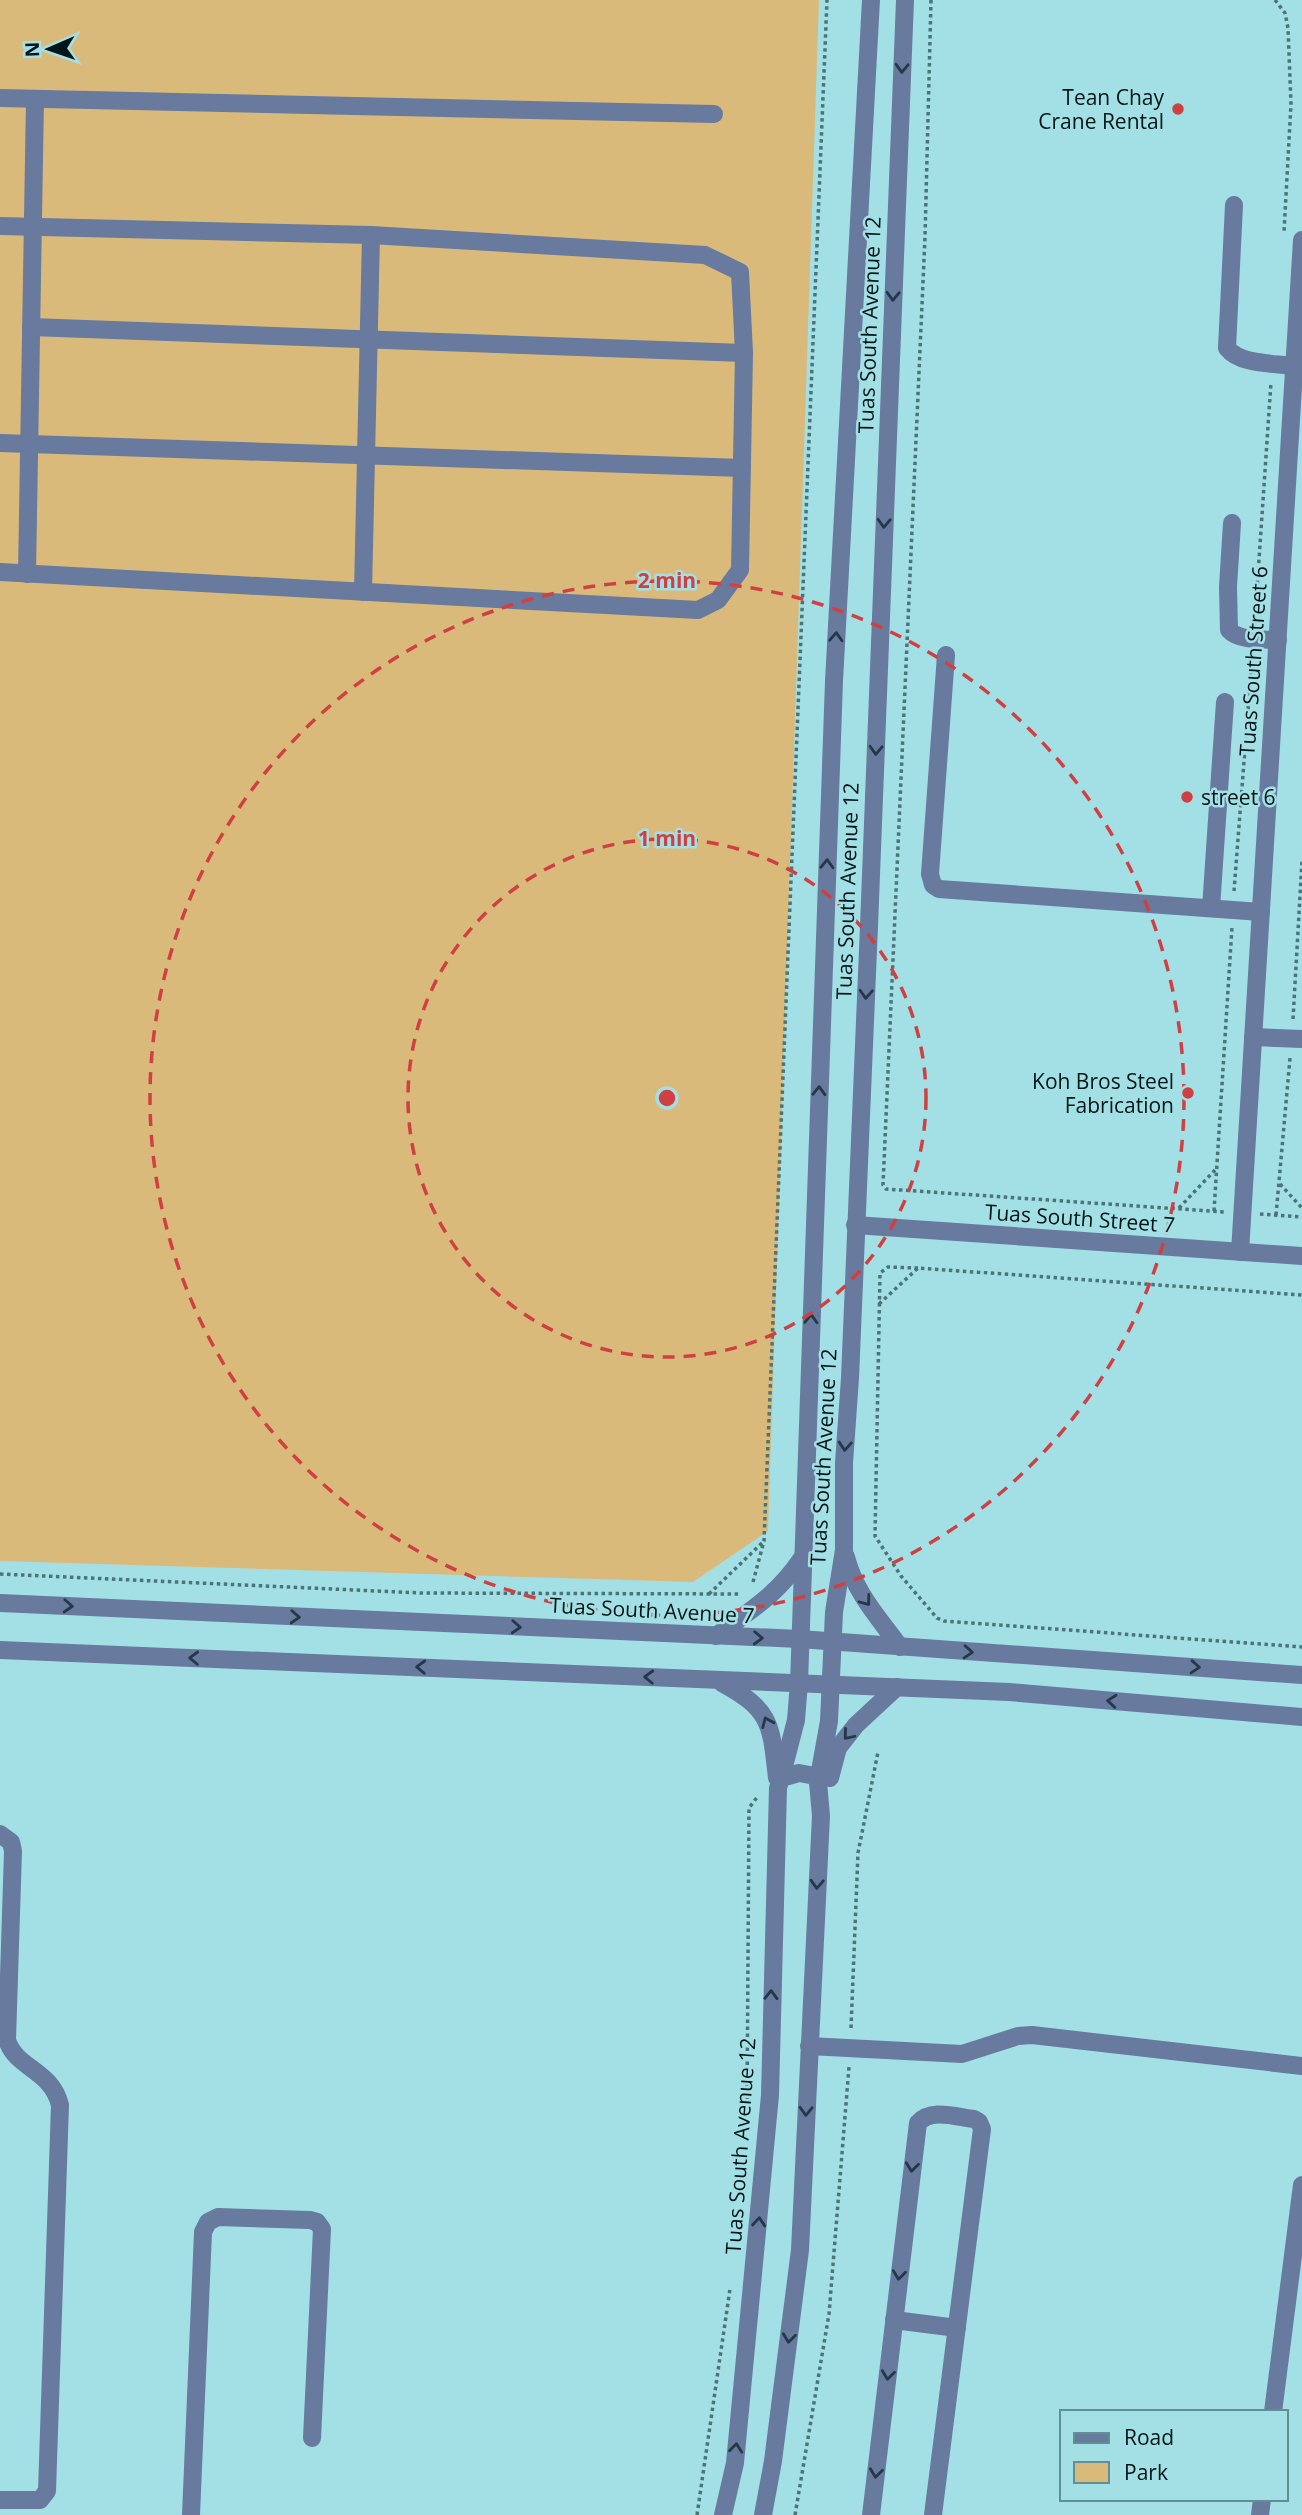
<svg xmlns="http://www.w3.org/2000/svg" width="1302" height="2515" font-family="'Open Sans',sans-serif">
  <style>
    .green { fill: #daba7b }
    .lines { fill: none; stroke-linecap: round; stroke-linejoin: round }
    .path { stroke: #4c7478; stroke-width: 3.5; stroke-dasharray: 3.5 3.5; stroke-linecap: butt }
    .minor { stroke: #687a9e; stroke-width: 18 }
    .oneway { stroke: #243847 }
    .ring { fill: none; stroke: #d04042; stroke-width: 3.5; stroke-dasharray: 12 9 }
    .poi-dot { fill: #d04042; stroke: #a3e0e6; stroke-width: 2.5 }
    .labels { text-anchor: middle; dominant-baseline: central; stroke-width: 5; stroke-linejoin: round; paint-order: stroke }
    .poi-label { font-size: 21px; fill: #001518; stroke: #a3e0e6; text-anchor: end }
    .street-label { font-size: 21px; fill: #001518; stroke: #a3e0e6 }
    .centre { fill: #d04042; stroke: #a3e0e6; stroke-width: 3.5 }
    .ring-label { font-size: 21px; text-anchor: middle; font-weight: bold; fill: #d04042; stroke: #a3e0e6; stroke-width: 5; stroke-linejoin: round; paint-order: stroke }
  </style>
  <rect width="100%" height="100%" fill="#a3e0e6"/>
  <path class="green" d="M 0,0 L 819,0 L 768,1531 L 693,1582 L 0,1561 Z"/>
  <g class="lines">
    <g class="path">
      <path d="M 931,0 L 925,237 L 883,1185 L 886,1189 L 1225,1212"/>
      <path d="M 1275,0 L 1285,13 L 1288,28 L 1291,104 L 1284,232"/>
      <path d="M 1255,619 L 1271,382"/>
      <path d="M 1234,891 L 1252,658"/>
      <path d="M 1293,1019 L 1302,861"/>
      <path d="M 1280,1184 L 1302,1208"/>
      <path d="M 1179,1208 L 1215,1170"/>
      <path d="M 1214,1211 L 1232,927"/>
      <path d="M 1260,1214 L 1302,1217"/>
      <path d="M 1276,1215 L 1290,1058"/>
      <path d="M 918,1268 L 888,1267 L 880,1273 L 875,1536 L 901,1576 L 937,1618 L 944,1621 L 1302,1647"/>
      <path d="M 879,1304 L 918,1268 L 1302,1295"/>
      <path d="M 0,1574 L 421,1593 L 739,1594"/>
      <path d="M 753,1582 L 764,1541 L 827,0"/>
      <path d="M 709,1594 L 763,1542"/>
      <path d="M 851,2028 L 858,1853 L 878,1752"/>
      <path d="M 747,2107 L 749,1808 L 758,1796"/>
      <path d="M 697,2515 L 730,2289"/>
      <path d="M 795,2515 L 829,2314 L 849,2067"/>
    </g>
    <g class="minor">
      <path d="M 0,98 L 714,114"/>
      <path d="M 1234,205 L 1227,348 C 1240,365 1274,363 1294,366"/>
      <path d="M 0,226 L 371,235 L 705,255 L 740,272 L 744,353 L 740,570 L 718,600 L 698,610 L 0,572"/>
      <path d="M 31,327 L 744,353"/>
      <path d="M 0,443 L 742,468"/>
      <path d="M 1232,523 L 1228,587 L 1229,630 C 1239,641 1263,639 1278,640"/>
      <path d="M 27,574 L 35,99"/>
      <path d="M 363,592 L 371,235"/>
      <path d="M 946,655 L 930,874 L 933,885 L 939,889 L 1261,912"/>
      <path d="M 1211,908 L 1225,702"/>
      <path d="M 1253,1037 L 1302,1039"/>
      <path d="M 855,1225 L 1302,1256"/>
      <path d="M 1240,1252 L 1302,240"/>
      <path d="M 846,1557 C 855,1593 879,1618 900,1647"/>
      <path d="M 0,1603 L 799,1639 L 1302,1675"/>
      <path d="M 716,1636 C 752,1609 776,1596 802,1558"/>
      <path d="M 0,1650 L 1009,1692 L 1302,1717"/>
      <path d="M 722,1683 C 772,1710 771,1725 777,1778"/>
      <path d="M 781,1778 L 796,1720 L 799,1683 L 834,681 L 871,0"/>
      <path d="M 830,1778 L 838,1748 L 856,1725 L 897,1687"/>
      <path d="M 0,1834 L 11,1842 L 13,1851 L 7,2040 C 16,2069 51,2069 60,2105 L 47,2491 L 40,2500 L 0,2500"/>
      <path d="M 809,2046 L 962,2054 L 1018,2036 L 1032,2035 L 1302,2066"/>
      <path d="M 894,2320 L 957,2328"/>
      <path d="M 1273,2412 L 1302,2185"/>
      <path d="M 191,2515 L 203,2232 L 208,2222 L 218,2217 L 310,2220 L 317,2222 L 322,2229 L 312,2438"/>
      <path d="M 723,2515 L 735,2463 L 770,2095 L 778,1788 L 781,1778 L 799,1773 L 815,1776 L 818,1782"/>
      <path d="M 763,2515 L 773,2461 L 800,2250 L 821,1816 L 818,1782 L 829,1721 L 834,1612 L 844,1550 L 844,1463 L 850,1378 L 869,926 L 905,0"/>
      <path d="M 871,2515 L 918,2123 C 931,2108 956,2117 974,2119 L 979,2122 L 982,2129 L 933,2515"/>
      <path d="M 1260,2515 L 1262,2499"/>
    </g>
  </g>
  <defs><path id="oneway-chevron" d="M-2-3.5L2.5 0L-2 3.5" fill="none" stroke-width="1.6" stroke-linecap="round" stroke-linejoin="round" transform="scale(1.75)"/></defs>
  <g class="oneway">
    <use href="#oneway-chevron" transform="translate(902 68) rotate(92)"/>
    <use href="#oneway-chevron" transform="translate(893 296) rotate(92)"/>
    <use href="#oneway-chevron" transform="translate(884 523) rotate(92)"/>
    <use href="#oneway-chevron" transform="translate(836 637) rotate(-87)"/>
    <use href="#oneway-chevron" transform="translate(876 750) rotate(92)"/>
    <use href="#oneway-chevron" transform="translate(827 864) rotate(-88)"/>
    <use href="#oneway-chevron" transform="translate(866 994) rotate(93)"/>
    <use href="#oneway-chevron" transform="translate(819 1091) rotate(-88)"/>
    <use href="#oneway-chevron" transform="translate(811 1319) rotate(-88)"/>
    <use href="#oneway-chevron" transform="translate(845 1446) rotate(94)"/>
    <use href="#oneway-chevron" transform="translate(866 1601) rotate(53)"/>
    <use href="#oneway-chevron" transform="translate(68 1606) rotate(3)"/>
    <use href="#oneway-chevron" transform="translate(295 1617) rotate(3)"/>
    <use href="#oneway-chevron" transform="translate(516 1627) rotate(3)"/>
    <use href="#oneway-chevron" transform="translate(758 1638) rotate(2)"/>
    <use href="#oneway-chevron" transform="translate(968 1652) rotate(4)"/>
    <use href="#oneway-chevron" transform="translate(194 1658) rotate(-178)"/>
    <use href="#oneway-chevron" transform="translate(421 1667) rotate(-178)"/>
    <use href="#oneway-chevron" transform="translate(1195 1667) rotate(4)"/>
    <use href="#oneway-chevron" transform="translate(649 1677) rotate(-178)"/>
    <use href="#oneway-chevron" transform="translate(1112 1701) rotate(-175)"/>
    <use href="#oneway-chevron" transform="translate(767 1722) rotate(-113)"/>
    <use href="#oneway-chevron" transform="translate(848 1735) rotate(130)"/>
    <use href="#oneway-chevron" transform="translate(817 1884) rotate(93)"/>
    <use href="#oneway-chevron" transform="translate(771 1995) rotate(-89)"/>
    <use href="#oneway-chevron" transform="translate(806 2111) rotate(92)"/>
    <use href="#oneway-chevron" transform="translate(912 2167) rotate(97)"/>
    <use href="#oneway-chevron" transform="translate(759 2222) rotate(-85)"/>
    <use href="#oneway-chevron" transform="translate(899 2275) rotate(97)"/>
    <use href="#oneway-chevron" transform="translate(789 2338) rotate(97)"/>
    <use href="#oneway-chevron" transform="translate(888 2375) rotate(97)"/>
    <use href="#oneway-chevron" transform="translate(736 2448) rotate(-84)"/>
    <use href="#oneway-chevron" transform="translate(876 2473) rotate(97)"/>
  </g>
  <g class="ring">
    <circle cx="667" cy="1098" r="259"/>
    <circle cx="667" cy="1098" r="517"/>
  </g>
  <g class="poi-dot">
    <circle cx="1178" cy="109" r="7"/>
    <circle cx="1187" cy="797" r="7"/>
    <circle cx="1188" cy="1093" r="7"/>
  </g>
  <g class="labels">
    <g class="poi-label">
      <text x="1164" y="97">Tean Chay<tspan x="1164" dy="24">Crane Rental</tspan></text>
      <text x="1201" y="797" text-anchor="start">street 6</text>
      <text x="1174" y="1081">Koh Bros Steel<tspan x="1174" dy="24">Fabrication</tspan></text>
    </g>
    <g class="street-label">
      <text transform="translate(869 325) rotate(-88)">Tuas South Avenue 12</text>
      <text transform="translate(1253 661) rotate(-86)">Tuas South Street 6</text>
      <text transform="translate(847 891) rotate(-88)">Tuas South Avenue 12</text>
      <text transform="translate(1080 1218) rotate(4)">Tuas South Street 7</text>
      <text transform="translate(823 1457) rotate(-87)">Tuas South Avenue 12</text>
      <text transform="translate(652 1610) rotate(3)">Tuas South Avenue 7</text>
      <text transform="translate(740 2146) rotate(-86)">Tuas South Avenue 12</text>
    </g>
  </g>
  <circle cx="667" cy="1098" r="10" class="centre"/>
  <g class="ring-label">
    <text x="667" y="588">2 min</text>
    <text x="667" y="846">1 min</text>
  </g>
  <rect x="1060" y="2410" width="228" height="91" fill="#a3e0e6" stroke="#628f94" stroke-width="2"/>
  <rect x="1074" y="2433" width="35" height="10" fill="#687a9e" stroke="#628f94" stroke-width="2"/>
  <text x="1124" y="2445" font-size="21" fill="#001518">Road</text>
  <rect x="1074" y="2462" width="35" height="21" fill="#daba7b" stroke="#628f94" stroke-width="2"/>
  <text x="1124" y="2480" font-size="21" fill="#001518">Park</text>
  <g transform="translate(49 49) rotate(268)" stroke="#a3e0e6" stroke-width="5" paint-order="stroke">
  <path d="M0-5L12 26L0 18L-12 26Z" fill="#001518"/>
  <text y="-10" font-size="19" font-weight="bold" text-anchor="middle" fill="#001518">N</text>
  </g>
</svg>
